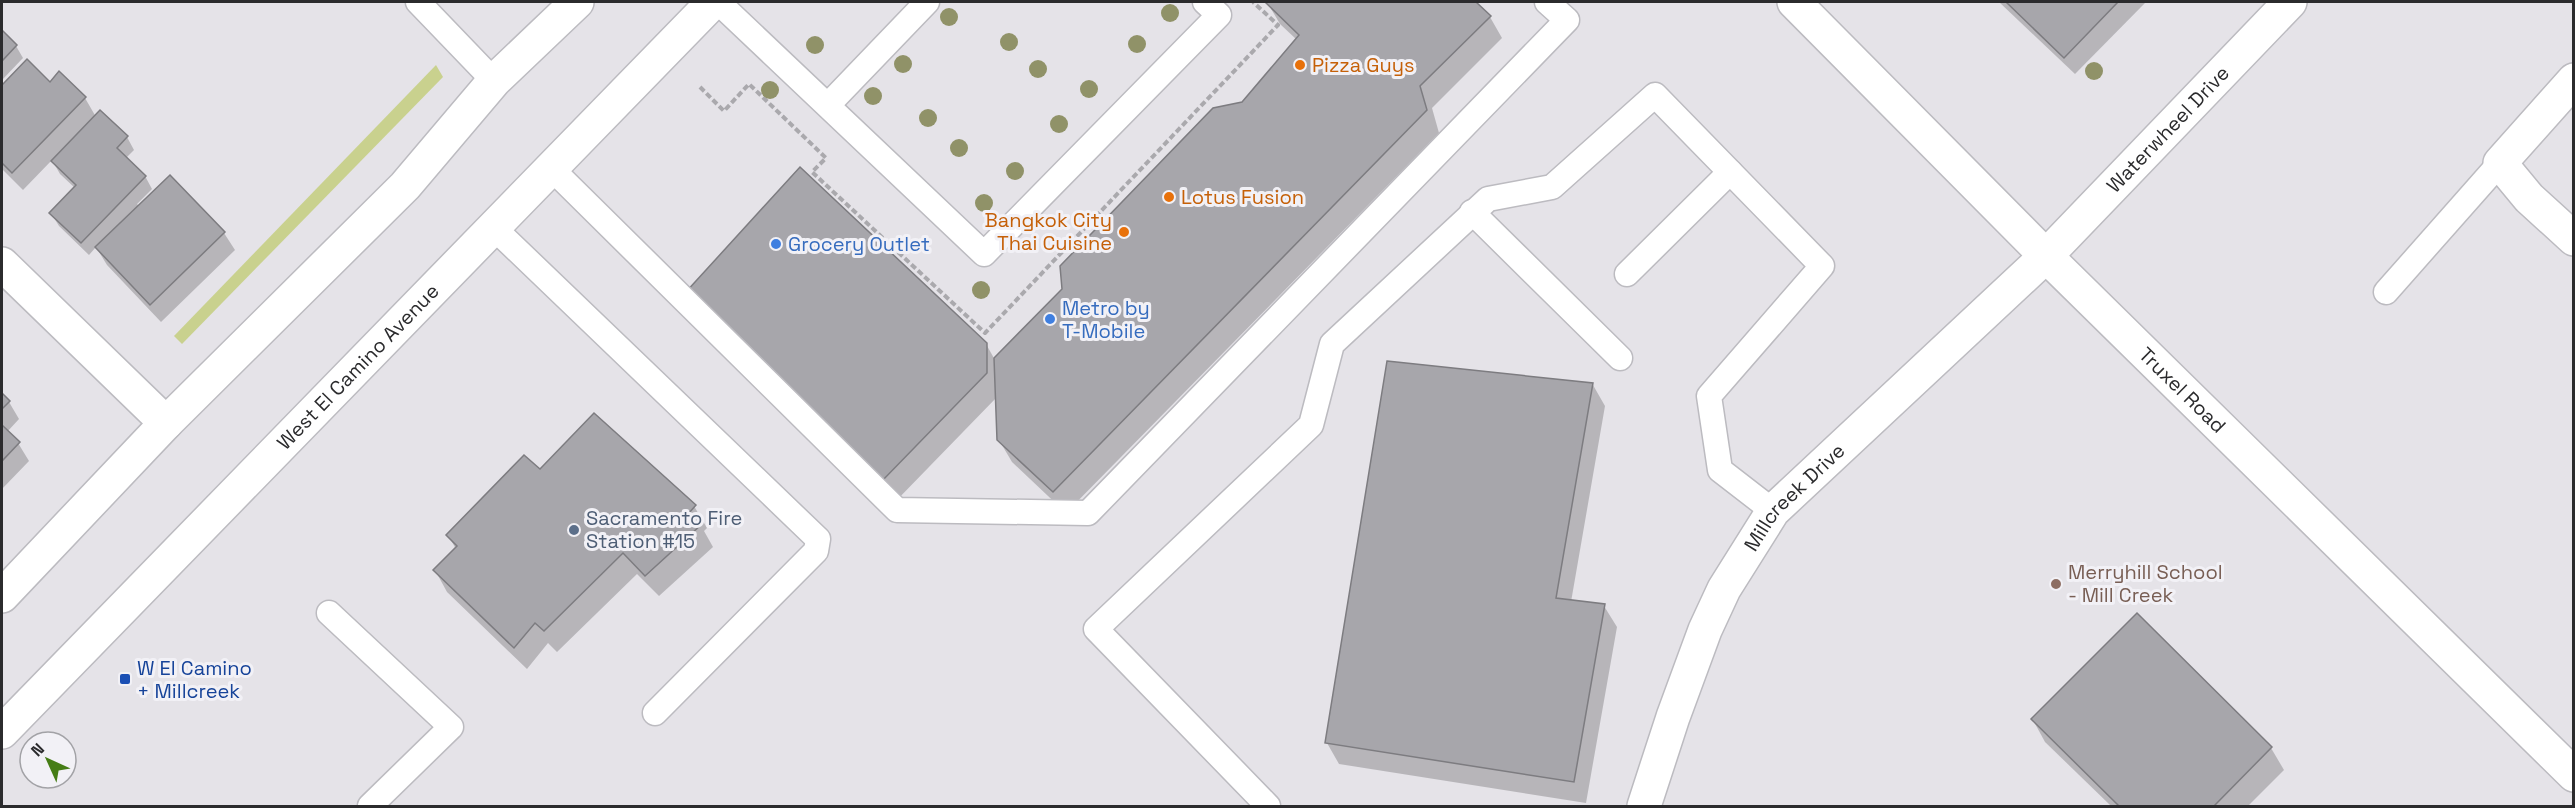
<svg xmlns="http://www.w3.org/2000/svg" width="2575" height="808" font-family="'Space Grotesk',sans-serif">
  <style>
    .green { fill: #c9d18e }
    .shadow { fill: #0003 }
    .building { fill: #a7a6ab; stroke: #7d7c80; stroke-width: 1.5 }
    .lines { fill: none; stroke-linecap: round; stroke-linejoin: round }
    .service-casing { stroke: #bcbbc0; stroke-width: 27 }
    .minor-casing { stroke: #bcbbc0; stroke-width: 36 }
    .secondary-casing { stroke: #bcbbc0; stroke-width: 36 }
    .path { stroke: #aaa9ad; stroke-width: 4; stroke-dasharray: 6 3; stroke-linecap: butt }
    .service { stroke: #fff; stroke-width: 24 }
    .minor { stroke: #fff; stroke-width: 33 }
    .secondary { stroke: #fff; stroke-width: 33 }
    .tree { fill: #909268 }
    .food-dot { fill: #e8710a; stroke: #f2f1f6; stroke-width: 2 }
    .shop-dot { fill: #3f7fe0; stroke: #f2f1f6; stroke-width: 2 }
    .service-dot { fill: #5c6f8a; stroke: #f2f1f6; stroke-width: 2 }
    .education-dot { fill: #8d6e63; stroke: #f2f1f6; stroke-width: 2 }
    .transit-dot { fill: #1a4fb4; stroke: #f2f1f6; stroke-width: 2 }
    .labels { text-anchor: middle; dominant-baseline: central; stroke-width: 6; stroke-linejoin: round; paint-order: stroke }
    .food-label { font-size: 20px; fill: #c56008; stroke: #f2f1f6; text-anchor: start }
    .street-label { font-size: 20px; fill: #2b2b2d; stroke: #f2f1f6 }
    .shop-label { font-size: 20px; fill: #366cbe; stroke: #f2f1f6; text-anchor: start }
    .service-label { font-size: 20px; fill: #4e5e75; stroke: #f2f1f6; text-anchor: start }
    .education-label { font-size: 20px; fill: #785e54; stroke: #f2f1f6; text-anchor: start }
    .transit-label { font-size: 20px; fill: #164399; stroke: #f2f1f6; text-anchor: start }
  </style>
  <rect width="100%" height="100%" fill="#e5e3e8"/>
  <path class="green" d="M 436,65 L 443,77 L 182,344 L 174,336 Z"/>
  <g class="shadow">
    <path d="M 1267,2 L 1473,2 L 1490,17 L 1502,38 L 1432,108 L 1439,133 L 1066,513 L 1012,462 L 999,440 L 997,397 L 894,503 L 686,293 L 986,344 L 995,360 L 1243,103 L 1297,40 L 1280,24 Z"/>
    <path d="M 1999,2 L 2146,2 L 2075,74 Z"/>
    <path d="M 2,32 L 16,46 L 23,58 L 2,80 Z"/>
    <path d="M 27,61 L 50,84 L 85,98 L 96,117 L 127,137 L 134,150 L 126,158 L 145,176 L 152,189 L 137,204 L 139,206 L 224,233 L 235,250 L 161,322 L 107,265 L 96,247 L 89,255 L 59,226 L 51,213 L 75,188 L 60,174 L 52,160 L 23,190 L 2,169 L 2,88 Z"/>
    <path d="M 1593,385 L 1605,406 L 1571,602 L 1604,606 L 1617,627 L 1586,803 L 1339,764 L 1327,743 Z"/>
    <path d="M 2,395 L 9,402 L 19,419 L 7,432 L 18,443 L 29,461 L 2,489 Z"/>
    <path d="M 540,471 L 694,506 L 707,528 L 704,531 L 713,547 L 659,596 L 637,574 L 557,652 L 548,643 L 527,669 L 447,592 L 435,570 L 456,549 L 448,535 Z"/>
    <path d="M 2137,615 L 2271,748 L 2284,770 L 2248,806 L 2111,806 L 2045,742 L 2033,720 Z"/>
  </g>
  <g class="building">
    <path d="M 1265,2 L 1476,2 L 1491,16 L 1420,86 L 1427,110 L 1053,492 L 997,440 L 994,358 L 1062,289 L 1060,266 L 1213,108 L 1242,102 L 1299,35 Z"/>
    <path d="M 2006,2 L 2118,2 L 2064,58 Z"/>
    <path d="M 2,30 L 17,45 L 2,61 Z"/>
    <path d="M 27,59 L 50,82 L 59,71 L 86,97 L 12,173 L 2,163 L 2,85 Z"/>
    <path d="M 100,110 L 128,136 L 117,148 L 146,176 L 81,243 L 49,213 L 76,185 L 51,161 Z"/>
    <path d="M 800,167 L 987,343 L 987,373 L 881,482 L 685,293 Z"/>
    <path d="M 170,175 L 225,232 L 150,305 L 95,247 Z"/>
    <path d="M 1387,361 L 1593,383 L 1556,598 L 1605,604 L 1574,782 L 1325,743 Z"/>
    <path d="M 2,393 L 10,401 L 2,409 Z"/>
    <path d="M 594,413 L 696,505 L 689,513 L 702,524 L 645,576 L 623,553 L 544,631 L 535,623 L 514,648 L 433,570 L 457,546 L 446,535 L 524,455 L 540,469 Z"/>
    <path d="M 2,425 L 20,442 L 2,461 Z"/>
    <path d="M 2137,613 L 2272,747 L 2214,806 L 2119,806 L 2031,719 Z"/>
  </g>
  <g class="lines">
    <g class="service-casing">
      <g id="service">
        <path d="M 418,2 L 494,81"/>
        <path d="M 718,2 L 984,254 L 1219,15 L 1205,2"/>
        <path d="M 828,105 L 927,2"/>
        <path d="M 551,168 L 897,510 L 1088,513 L 1567,20 L 1547,2"/>
        <path d="M 1472,212 L 1620,358"/>
        <path d="M 493,227 L 818,539 L 816,551 L 655,713"/>
        <path d="M 1627,274 L 1730,172"/>
        <path d="M 2386,292 L 2500,163"/>
        <path d="M 329,613 L 451,727 L 370,806"/>
        <path d="M 1268,806 L 1096,629 L 1311,425 L 1332,344 L 1488,199 L 1552,187 L 1655,95 L 1822,266 L 1709,396 L 1720,470 L 1773,511"/>
      </g>
    </g>
    <g class="minor-casing">
      <g id="minor">
        <path d="M 2574,80 L 2500,163 L 2529,198 L 2574,239"/>
        <path d="M 2,264 L 166,423"/>
        <path id="s1" d="M 1644,806 L 1673,717 L 1705,630 L 1724,589 L 1773,511 L 2046,256 L 2290,2"/>
      </g>
    </g>
    <g class="secondary-casing">
      <g id="secondary">
        <path id="s2" d="M 1794,2 L 2046,256 L 2574,775"/>
        <path d="M 2,596 L 166,423 L 405,186 L 494,81 L 577,2"/>
        <path id="s3" d="M 2,732 L 713,2"/>
      </g>
    </g>
    <path class="path" d="M 700,87 L 724,111 L 749,84 L 826,158 L 812,172 L 985,333 L 1278,25 L 1253,2"/>
    <use href="#service" class="service"/>
    <use href="#minor" class="minor"/>
    <use href="#secondary" class="secondary"/>
  </g>
  <g class="tree">
    <circle cx="1170" cy="13" r="9"/>
    <circle cx="949" cy="17" r="9"/>
    <circle cx="1009" cy="42" r="9"/>
    <circle cx="1137" cy="44" r="9"/>
    <circle cx="815" cy="45" r="9"/>
    <circle cx="903" cy="64" r="9"/>
    <circle cx="1038" cy="69" r="9"/>
    <circle cx="2094" cy="71" r="9"/>
    <circle cx="1089" cy="89" r="9"/>
    <circle cx="770" cy="90" r="9"/>
    <circle cx="873" cy="96" r="9"/>
    <circle cx="928" cy="118" r="9"/>
    <circle cx="1059" cy="124" r="9"/>
    <circle cx="959" cy="148" r="9"/>
    <circle cx="1015" cy="171" r="9"/>
    <circle cx="984" cy="203" r="9"/>
    <circle cx="981" cy="290" r="9"/>
  </g>
  <g class="food-dot">
    <circle cx="1300" cy="65" r="6"/>
    <circle cx="1169" cy="197" r="6"/>
    <circle cx="1124" cy="232" r="6"/>
  </g>
  <g class="shop-dot">
    <circle cx="776" cy="244" r="6"/>
    <circle cx="1050" cy="319" r="6"/>
  </g>
  <circle class="service-dot" cx="574" cy="530" r="6"/>
  <circle class="education-dot" cx="2056" cy="584" r="6"/>
  <rect class="transit-dot" x="119" y="673" width="12" height="12" rx="3"/>
  <g class="labels">
    <g class="food-label">
      <text x="1312" y="65">Pizza Guys</text>
      <text x="1181" y="197">Lotus Fusion</text>
      <text x="1112" y="220" text-anchor="end">Bangkok City<tspan x="1112" dy="23">Thai Cuisine</tspan></text>
    </g>
    <g class="street-label">
      <text stroke="none"><textPath href="#s1" startOffset="873">Waterwheel Drive</textPath></text>
      <text stroke="none"><textPath href="#s3" startOffset="510">West El Camino Avenue</textPath></text>
      <text stroke="none"><textPath href="#s2" startOffset="549">Truxel Road</textPath></text>
      <text stroke="none"><textPath href="#s1" startOffset="348">Millcreek Drive</textPath></text>
    </g>
    <g class="shop-label">
      <text x="788" y="244">Grocery Outlet</text>
      <text x="1062" y="308">Metro by<tspan x="1062" dy="23">T-Mobile</tspan></text>
    </g>
    <g class="service-label">
      <text x="586" y="518">Sacramento Fire<tspan x="586" dy="23">Station #15</tspan></text>
    </g>
    <g class="education-label">
      <text x="2068" y="572">Merryhill School<tspan x="2068" dy="23">- Mill Creek</tspan></text>
    </g>
    <g class="transit-label">
      <text x="137" y="668">W El Camino<tspan x="137" dy="23">+ Millcreek</tspan></text>
    </g>
  </g>
  <rect width="2575" height="808" fill="none" stroke="#2b2b2d" stroke-width="6"/>
  <g transform="translate(48 760) rotate(315)"><circle r="28" fill="#f2f1f6" stroke="#a2a2a6" stroke-width="1.5"/>
  <path d="M0-4.5L10 22L0 15L-10 22Z" fill="#457d15"/>
  <text y="-9" font-size="16" font-weight="bold" text-anchor="middle" fill="#2b2b2d">N</text>
  </g>
</svg>
